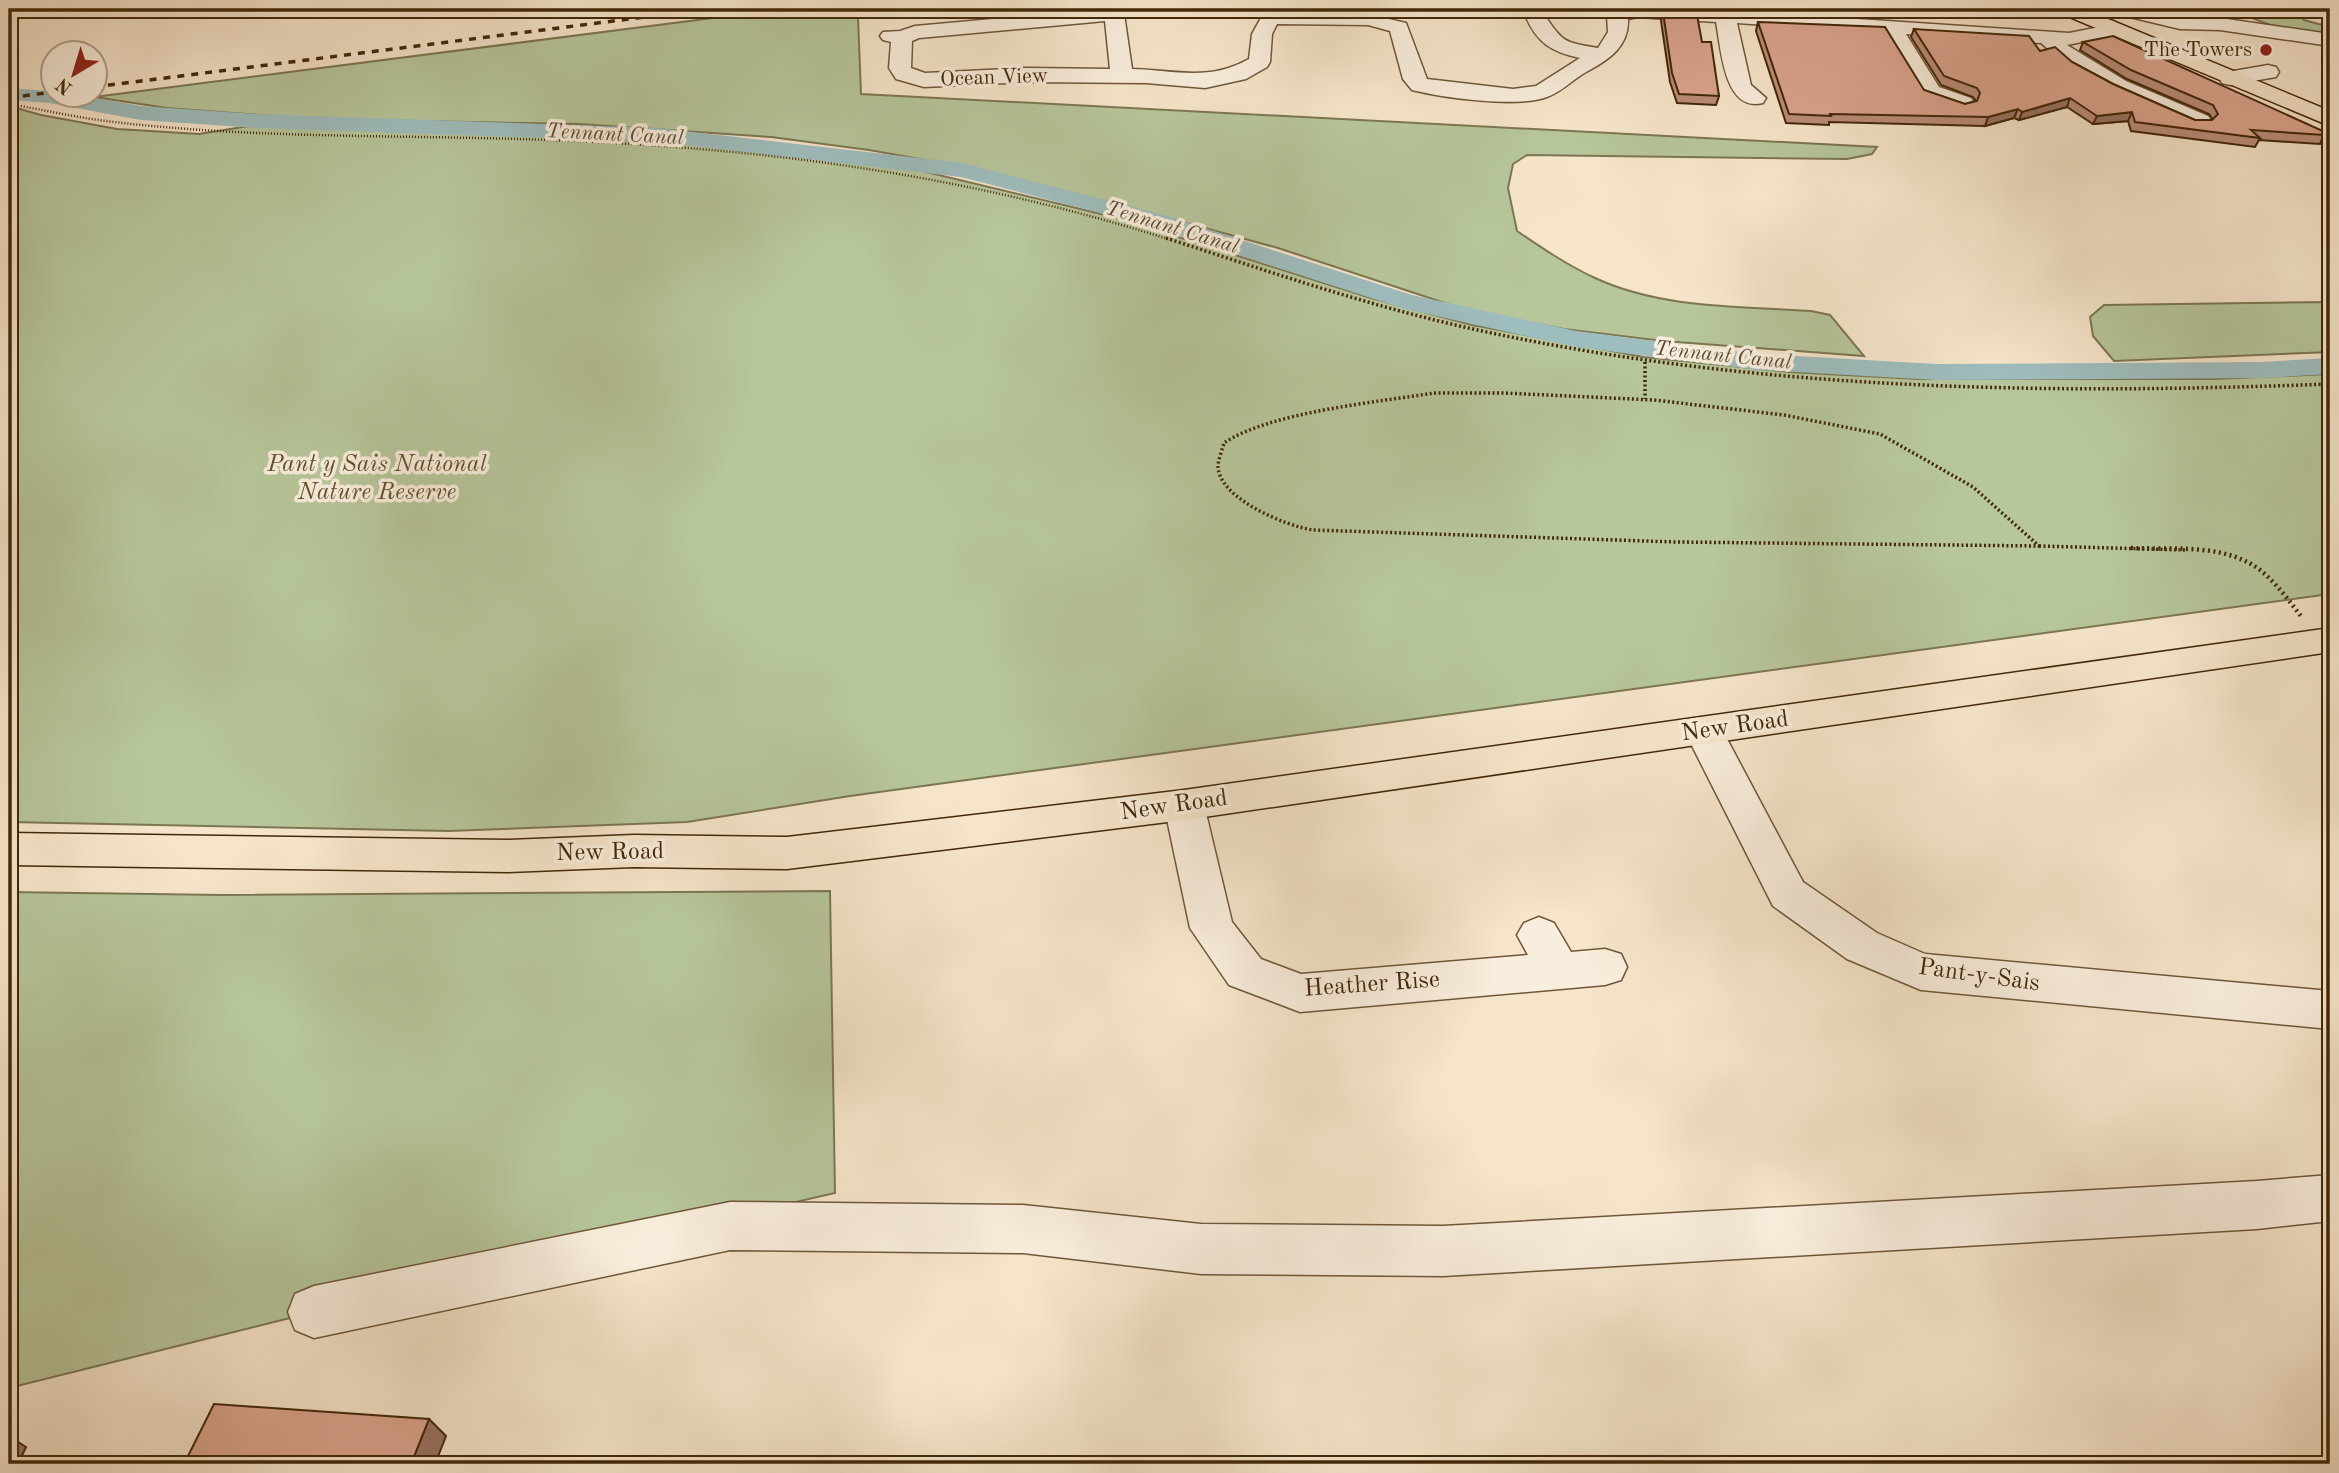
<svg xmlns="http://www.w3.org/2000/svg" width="2339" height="1473" font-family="'Old Standard TT',serif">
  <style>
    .green { fill: #b7c69b; stroke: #7c7752; stroke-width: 2 }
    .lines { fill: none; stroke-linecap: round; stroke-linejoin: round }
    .canal { fill: #9ebdbe; fill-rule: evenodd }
    .minor-casing { stroke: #6f5739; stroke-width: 3 }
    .major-casing { stroke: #422808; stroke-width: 3 }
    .path-far2 { stroke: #422808; stroke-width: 2.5; stroke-dasharray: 1 2; stroke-linecap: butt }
    .path-far1 { stroke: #422808; stroke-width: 3.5; stroke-dasharray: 2 2.5; stroke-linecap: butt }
    .path { stroke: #422808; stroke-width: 4.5; stroke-dasharray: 2 3.5; stroke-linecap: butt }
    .minor { fill: #f9eedd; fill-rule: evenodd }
    .major { fill: #f6e5cb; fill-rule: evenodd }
    .rail { stroke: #422808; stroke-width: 3.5; stroke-dasharray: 7 7; stroke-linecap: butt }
    .wall { fill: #bb8d7a; stroke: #422808; stroke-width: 2 }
    .shaded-wall { fill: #997363; stroke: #422808; stroke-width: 2 }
    .building { fill: #daa48e; stroke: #422808; stroke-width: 2 }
    .poi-dot { fill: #8f2418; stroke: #f9eedd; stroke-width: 2.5 }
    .labels { text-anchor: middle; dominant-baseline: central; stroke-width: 7; stroke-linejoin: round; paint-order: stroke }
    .far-poi-label { font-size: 21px; fill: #422808; stroke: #f9eedd; text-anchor: end }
    .far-street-label { font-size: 21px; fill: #422808; stroke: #f9eedd }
    .far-water-label { font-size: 21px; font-style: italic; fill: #594d36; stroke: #f9eedd }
    .park-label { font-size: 24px; font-style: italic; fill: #5f502d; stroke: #f9eedd }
    .street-label { font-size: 24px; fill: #422808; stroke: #f9eedd }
  </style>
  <rect width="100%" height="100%" fill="#f6e5cb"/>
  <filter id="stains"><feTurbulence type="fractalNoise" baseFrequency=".00286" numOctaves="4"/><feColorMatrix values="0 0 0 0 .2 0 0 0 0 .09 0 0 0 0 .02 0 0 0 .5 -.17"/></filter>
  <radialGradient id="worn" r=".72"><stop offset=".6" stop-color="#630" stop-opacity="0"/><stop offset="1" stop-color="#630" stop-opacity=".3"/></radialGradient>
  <g class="green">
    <path d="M 783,9 L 858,17 L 861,94 L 1877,147 L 1872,154 L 1847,159 L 1527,155 L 1513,164 L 1508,188 L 1517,231 C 1542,248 1567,265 1595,278 C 1662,309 1739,306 1811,311 L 1830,315 L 1864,356 L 1663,341 L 1564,329 L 1466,310 L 1278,248 L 1139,210 L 976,169 L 869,150 L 771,137 L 579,124 L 312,119 L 167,108 L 94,97 Z"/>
    <path d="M 2274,9 L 2330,9 L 2330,12 L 2316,9 L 2298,13 L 2304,20 L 2330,27 L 2330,34 L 2270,25 L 2252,18 L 2253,12 L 2272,15 Z"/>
    <path d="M 9,106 L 41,115 L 117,129 L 199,134 L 255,125 L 538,134 L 673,142 L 922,171 L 1118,218 L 1371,298 L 1472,325 L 1644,357 L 1789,372 L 1918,379 L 2213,379 L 2330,374 L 2330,594 L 850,796 L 687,822 L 449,831 L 9,822 Z"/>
    <path d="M 2330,302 L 2330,352 L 2114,361 L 2093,336 L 2090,317 L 2104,305 Z"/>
    <path d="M 830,891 L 835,1193 L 314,1312 L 9,1388 L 9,892 L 222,895 Z"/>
  </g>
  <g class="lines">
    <path class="canal" d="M 9,88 L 49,91 L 52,91 L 52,94 L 72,94 L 141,106 L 257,114 L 658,128 L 962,163 L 1164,215 L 1412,295 L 1576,331 L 1758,354 L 1936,364 L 2262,362 L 2330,358 L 2330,374 L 2262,378 L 1936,380 L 1758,370 L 1576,347 L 1405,309 L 1146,225 L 961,177 L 658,142 L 257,128 L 141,120 L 49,103 L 9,100 Z"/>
    <g class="minor-casing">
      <g id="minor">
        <path d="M 1104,9 L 1121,10 L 1124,14 L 1132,69 C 1175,70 1208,82 1249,59 L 1252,34 L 1262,16 C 1305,4 1363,12 1406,23 L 1427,79 L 1513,89 L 1536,86 L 1580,58 C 1552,52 1537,43 1526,17 L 1529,13 L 1543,13 C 1563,42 1562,42 1598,48 L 1608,32 L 1607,15 L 1610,11 L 1618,9 L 1706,9 L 2069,33 L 2115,24 L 2122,26 L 2125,30 L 2122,34 L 2067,45 L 2126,81 L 2208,116 L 2212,121 L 2208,126 L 2192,126 L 2110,90 L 2070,68 L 2041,43 L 1906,34 L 1939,87 L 1971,98 L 1974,103 L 1971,108 L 1963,110 L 1923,97 L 1884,33 L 1737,23 L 1751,85 L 1766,98 L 1763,103 C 1724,113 1721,48 1716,22 L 1638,17 L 1628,19 C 1629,46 1610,59 1588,71 C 1574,78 1562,92 1547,97 C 1517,108 1444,98 1412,90 L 1403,79 L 1390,31 L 1368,25 L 1277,24 L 1272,34 L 1270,62 L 1267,67 L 1246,79 L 1205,88 L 1146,83 L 1026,82 L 924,87 L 896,79 L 889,68 L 891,42 L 883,40 L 880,36 L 883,32 L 900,31 L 915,26 ZM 1105,21 L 1110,69 L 1026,68 L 925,73 L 911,68 L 912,41 L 919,38 Z"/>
        <path d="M 2110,9 L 2145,9 L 2180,17 L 2220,18 L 2330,34 L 2330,46 L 2220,30 L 2180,29 L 2113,13 Z"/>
        <path d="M 2268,65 L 2276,67 L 2279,72 L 2276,77 L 2230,85 L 2222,83 L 2219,78 L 2222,73 Z"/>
        <path d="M 1704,718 L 1718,722 L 1803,882 L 1877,933 L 1925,954 L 2330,991 L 2330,1029 L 1921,990 L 1847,959 L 1773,906 L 1685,732 L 1690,722 Z"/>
        <path d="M 1184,790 L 1198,794 L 1204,805 L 1232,922 L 1261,959 L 1301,974 L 1528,955 L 1517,935 L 1524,923 L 1539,917 L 1554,923 L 1571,952 L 1605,949 L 1621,954 L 1627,967 L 1621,980 L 1605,985 L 1300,1012 L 1229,985 L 1190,928 L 1164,805 L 1170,794 Z"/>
        <path d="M 2330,1175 L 2330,1221 L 2257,1229 L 1443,1276 L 1201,1274 L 1023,1253 L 730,1250 L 314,1338 L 295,1330 L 288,1312 L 295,1294 L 314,1286 L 730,1202 L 1023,1205 L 1201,1224 L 1443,1226 L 2257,1181 Z"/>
      </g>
    </g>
    <g class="major-casing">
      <g id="major">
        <path d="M 2057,9 L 2084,9 L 2330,111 L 2330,126 L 2060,13 Z"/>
        <path d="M 2330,628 L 2330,652 L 1184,820 L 787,869 L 634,867 L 508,872 L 9,865 L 9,833 L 508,840 L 634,835 L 787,837 L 1184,790 Z"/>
      </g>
    </g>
    <path class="path-far2" d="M 9,104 C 44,110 79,118 114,122 C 266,140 421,134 574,141 C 781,150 973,177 1171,240"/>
    <g class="path-far1">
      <path d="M 1166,238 C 1267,271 1369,306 1473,329 C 1755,391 2043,395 2330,384"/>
      <path d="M 1645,362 L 1645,399"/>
      <path d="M 1434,393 L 1504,393 L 1654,400 L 1784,415 L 1880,434 L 1973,487 L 2039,546 L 1676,542 L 1313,530 C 1286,526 1217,498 1218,465 C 1219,458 1222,450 1224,443 C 1270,412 1378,402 1434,393 Z"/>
      <path d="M 2039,546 L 2185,550"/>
    </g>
    <path class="path" d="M 2131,548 C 2176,550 2230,542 2266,575 C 2279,587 2290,602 2301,616"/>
    <use href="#minor" class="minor"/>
    <use href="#major" class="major"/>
    <g class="rail">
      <path d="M 94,87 L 708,9"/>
      <path d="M 9,98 L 52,92"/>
    </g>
  </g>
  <g class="wall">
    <path d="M 1663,12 L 1702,42 L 1719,96 L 1716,105 L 1677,103 L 1670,82 L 1661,21 Z"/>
    <path d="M 1758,22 L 1924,90 L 1965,104 L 1976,101 L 1973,97 L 1941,85 L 1911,37 L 1914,29 L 2040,51 L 2072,62 L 2113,84 L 2195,120 L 2213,120 L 2209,114 L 2127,79 L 2080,50 L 2083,42 L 2324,135 L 2320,144 L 2259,140 L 2255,147 L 2131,131 L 2128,121 L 2093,124 L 2067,107 L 2019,120 L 2014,118 L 1985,126 L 1829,122 L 1829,125 L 1786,123 L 1756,31 Z"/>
  </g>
  <g class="shaded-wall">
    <path d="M 2070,98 L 2067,107 L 2019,120 L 2022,112 Z"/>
    <path d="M 2018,109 L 2014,118 L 1985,126 L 1988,117 Z"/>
    <path d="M 2132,112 L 2128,121 L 2093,124 L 2097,116 Z"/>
    <path d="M 429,1419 L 446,1436 L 435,1464 L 411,1464 Z"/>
    <path d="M 9,1436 L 26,1447 L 18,1464 L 9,1464 Z"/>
  </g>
  <g class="building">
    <path d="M 1663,12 L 1697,15 L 1702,42 L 1711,42 L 1719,96 L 1679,94 L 1672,73 Z"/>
    <path d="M 1758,22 L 1885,27 L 1924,90 L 1965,104 L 1977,101 L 1980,93 L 1977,88 L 1944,76 L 1914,29 L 2029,36 L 2040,51 L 2055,47 L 2072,62 L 2113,84 L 2195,120 L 2212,120 L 2218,114 L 2213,105 L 2131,70 L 2083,42 L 2113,36 L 2325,132 L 2324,135 L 2251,130 L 2260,138 L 2135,122 L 2132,112 L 2097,116 L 2070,98 L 2022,112 L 2018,109 L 1988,117 L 1830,114 L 1831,116 L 1789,114 Z"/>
    <path d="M 214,1404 L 429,1419 L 411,1464 L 184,1464 Z"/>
  </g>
  <circle class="poi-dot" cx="2266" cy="50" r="7"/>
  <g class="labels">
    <g class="far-poi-label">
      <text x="2252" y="50">The Towers</text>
    </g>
    <g class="far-street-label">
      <text transform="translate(994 78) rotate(-2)">Ocean View</text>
    </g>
    <g class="far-water-label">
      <text transform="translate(615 135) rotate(3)">Tennant Canal</text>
      <text transform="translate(1172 228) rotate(17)">Tennant Canal</text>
      <text transform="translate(1723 356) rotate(6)">Tennant Canal</text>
    </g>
    <g class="park-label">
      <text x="377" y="465">Pant y Sais National<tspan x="377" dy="28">Nature Reserve</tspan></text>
    </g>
    <g class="street-label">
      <text transform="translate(1735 727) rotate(-8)">New Road</text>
      <text transform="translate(1174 806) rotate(-8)">New Road</text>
      <text transform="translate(610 853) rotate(-1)">New Road</text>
      <text transform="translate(1979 976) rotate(8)">Pant-y-Sais</text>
      <text transform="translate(1372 985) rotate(-4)">Heather Rise</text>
    </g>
  </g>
  <rect width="2339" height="1473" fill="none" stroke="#f6e5cb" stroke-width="35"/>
  <rect x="10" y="10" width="2318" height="1452" fill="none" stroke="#422808" stroke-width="3.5"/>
  <rect x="18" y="18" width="2304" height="1438" fill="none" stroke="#422808" stroke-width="2"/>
  <g transform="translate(74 74) rotate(218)"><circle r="33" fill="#f9eedd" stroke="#b09f88" stroke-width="2"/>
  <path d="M0-5L12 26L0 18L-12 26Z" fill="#8f2418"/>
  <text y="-10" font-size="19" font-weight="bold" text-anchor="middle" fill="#422808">N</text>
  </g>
  <rect width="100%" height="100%" filter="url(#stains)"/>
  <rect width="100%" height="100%" fill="url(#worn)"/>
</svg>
